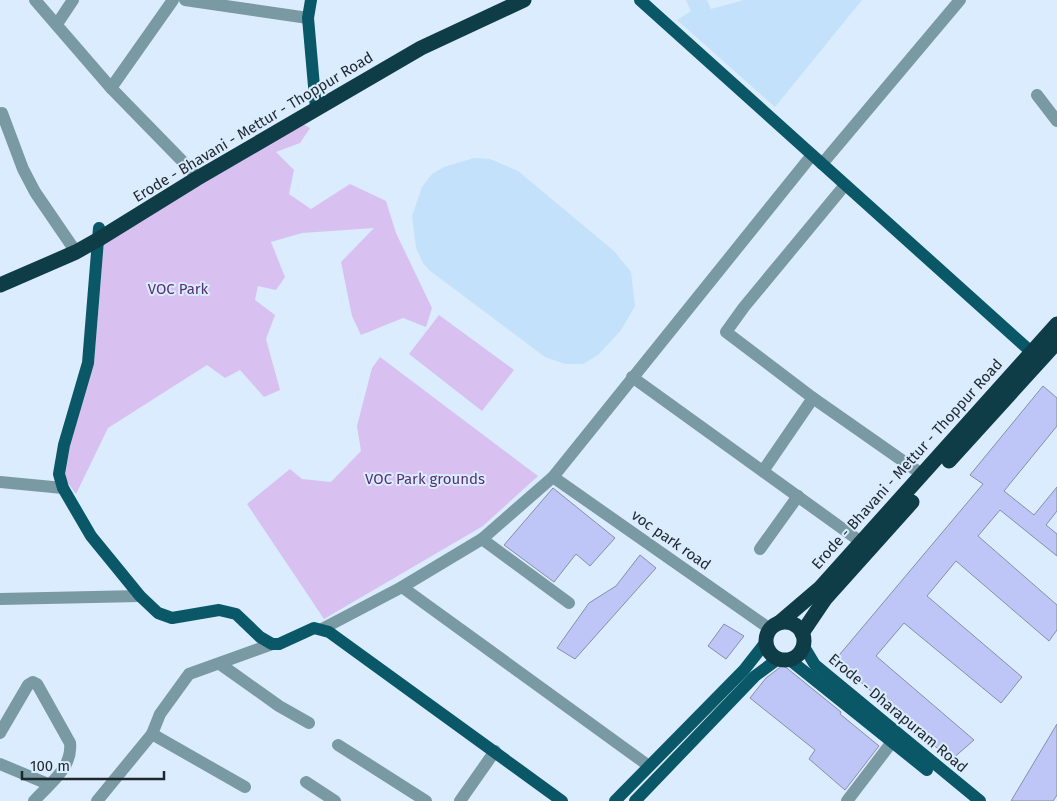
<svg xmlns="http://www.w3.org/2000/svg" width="1057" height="801" font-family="'Fira Sans',sans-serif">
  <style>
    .built { fill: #c4e1fb }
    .green { fill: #d8c1f0 }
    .building { fill: #bdc6f6; stroke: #898ea7 }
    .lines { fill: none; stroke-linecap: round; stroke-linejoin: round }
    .minor { stroke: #799aa3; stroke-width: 12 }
    .major { stroke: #095767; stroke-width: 12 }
    .highway { stroke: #0f3d47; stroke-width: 15 }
    .labels { text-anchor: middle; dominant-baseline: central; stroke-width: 4; stroke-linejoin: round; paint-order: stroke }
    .street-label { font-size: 15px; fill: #1e272e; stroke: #daecfd }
    .park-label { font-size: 15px; fill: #563275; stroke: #daecfd }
  </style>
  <rect width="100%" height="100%" fill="#daecfd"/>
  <g class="built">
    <path d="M 686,0 L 707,0 L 711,9 L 744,0 L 862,0 L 775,107 L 677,20 L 691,11 Z"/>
    <path d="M 474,158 L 490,159 L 518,171 L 614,251 L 631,272 L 635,306 L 621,330 L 598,355 L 583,364 L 565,364 L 545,357 L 429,270 L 423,263 L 416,248 L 412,216 L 422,187 L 432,174 L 444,167 Z"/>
  </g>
  <g class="green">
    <path d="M 301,123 L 310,128 L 300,143 L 276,152 L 294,170 L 289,194 L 311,209 L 350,184 L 386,201 L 396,233 L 432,308 L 426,327 L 403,318 L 361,335 L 352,316 L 341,262 L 374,228 L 302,233 L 271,242 L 285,277 L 276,290 L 258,286 L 255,300 L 275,315 L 266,339 L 280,390 L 264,397 L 240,370 L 225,378 L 207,365 L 108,428 L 76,494 L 65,479 L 70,442 L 94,364 L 104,240 Z"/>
    <path d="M 439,315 L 514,370 L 482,411 L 409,354 Z"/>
    <path d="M 380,357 L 538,476 L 483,526 L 324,619 L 247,504 L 290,469 L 302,479 L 331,482 L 361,451 L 357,426 L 372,368 Z"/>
  </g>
  <g class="building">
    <path d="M 1043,386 L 1057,398 L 1057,426 L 1004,491 L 1034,515 L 1057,487 L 1057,511 L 1046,525 L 1057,534 L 1057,556 L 1000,510 L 978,536 L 1057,605 L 1057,630 L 1049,641 L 956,561 L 927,596 L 1022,677 L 1001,703 L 904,623 L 876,656 L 974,740 L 951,760 L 835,660 L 983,484 L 970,475 Z"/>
    <path d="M 553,488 L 615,538 L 590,566 L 576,554 L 554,582 L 504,545 Z"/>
    <path d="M 640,555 L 656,568 L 575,659 L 557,648 L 589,603 L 616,586 Z"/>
    <path d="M 724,624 L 744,636 L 726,659 L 708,646 Z"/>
    <path d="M 783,665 L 841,712 L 840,714 L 879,746 L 845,790 L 809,759 L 815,750 L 750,698 L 766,678 Z"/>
    <path d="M 1057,724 L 1057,795 L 1053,801 L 1011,801 Z"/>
  </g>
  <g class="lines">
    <g class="minor">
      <path d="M 35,0 L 111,88 L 192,171 L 196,179"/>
      <path d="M 185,0 L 308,18"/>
      <path d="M 57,24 L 73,0"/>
      <path d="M 111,88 L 173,0"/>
      <path d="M 1037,95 L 1057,121"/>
      <path d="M 2,113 L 23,169 L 35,192 L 76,252"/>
      <path d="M 822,164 L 960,0"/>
      <path d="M 845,185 L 744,307 L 726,332 L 813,398 L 923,475"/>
      <path d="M 632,377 L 861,542"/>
      <path d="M 763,471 L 813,398"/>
      <path d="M 553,477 L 770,629"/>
      <path d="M 0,482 L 63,488"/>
      <path d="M 482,539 L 569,603"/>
      <path d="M 760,549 L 798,496"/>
      <path d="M 402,587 L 482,539 L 553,477 L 812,155"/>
      <path d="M 0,599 L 140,596"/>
      <path d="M 322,629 L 402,587 L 649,766"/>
      <path d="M 220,664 L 279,706 L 309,723"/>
      <path d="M 0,733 L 28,685 L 33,682 L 37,684 L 70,743 C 73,768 49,784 34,801"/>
      <path d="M 152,734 L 245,787"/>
      <path d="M 338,745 L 426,801"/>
      <path d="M 0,764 L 48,784"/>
      <path d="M 306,782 L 335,801"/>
      <path d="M 97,801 L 152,734 L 160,714 L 189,674 L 272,644"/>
      <path d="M 460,801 L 495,751"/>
      <path d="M 847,801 L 892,742"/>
    </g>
    <g class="major">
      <path d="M 311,0 L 308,18 L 316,109"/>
      <path d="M 640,0 L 1038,358"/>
      <path d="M 99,228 L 88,363 L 64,445 L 59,474 L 63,488 L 91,536 L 140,596 L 158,613 L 172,618 L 219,610 L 236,614 L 260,637 L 272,644 L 279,644 L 314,628 L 329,632 L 562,801"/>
      <path d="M 803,645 L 815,665 L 980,801"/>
      <path d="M 790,660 L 927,770"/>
      <path d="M 615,801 L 744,670 L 766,642"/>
      <path d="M 635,801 L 755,676 L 778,659"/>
    </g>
    <g class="highway">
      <path d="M 0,285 L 76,252 L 99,239 L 196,179 L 421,48 L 524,0"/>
      <path d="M 949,461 L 1057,342"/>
      <circle cx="785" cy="641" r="19"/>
      <path d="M 779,623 L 820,588 L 1057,324"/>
      <path d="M 802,633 L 825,599 L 912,502"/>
    </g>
  </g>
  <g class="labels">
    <g class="street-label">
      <text transform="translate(253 127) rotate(-31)">Erode - Bhavani - Mettur - Thoppur Road</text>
      <text transform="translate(907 464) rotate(-48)">Erode - Bhavani - Mettur - Thoppur Road</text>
      <text transform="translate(671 540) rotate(35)">voc park road</text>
      <text transform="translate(898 713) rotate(40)">Erode - Dharapuram Road</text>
    </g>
    <g class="park-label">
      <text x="178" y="289">VOC Park</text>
      <text x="425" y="479">VOC Park grounds</text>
    </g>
  </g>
  <path d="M22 771v8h142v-8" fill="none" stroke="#1e272e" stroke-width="2.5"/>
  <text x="30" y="771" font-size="15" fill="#1e272e" stroke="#daecfd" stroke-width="4" paint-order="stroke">100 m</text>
</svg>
